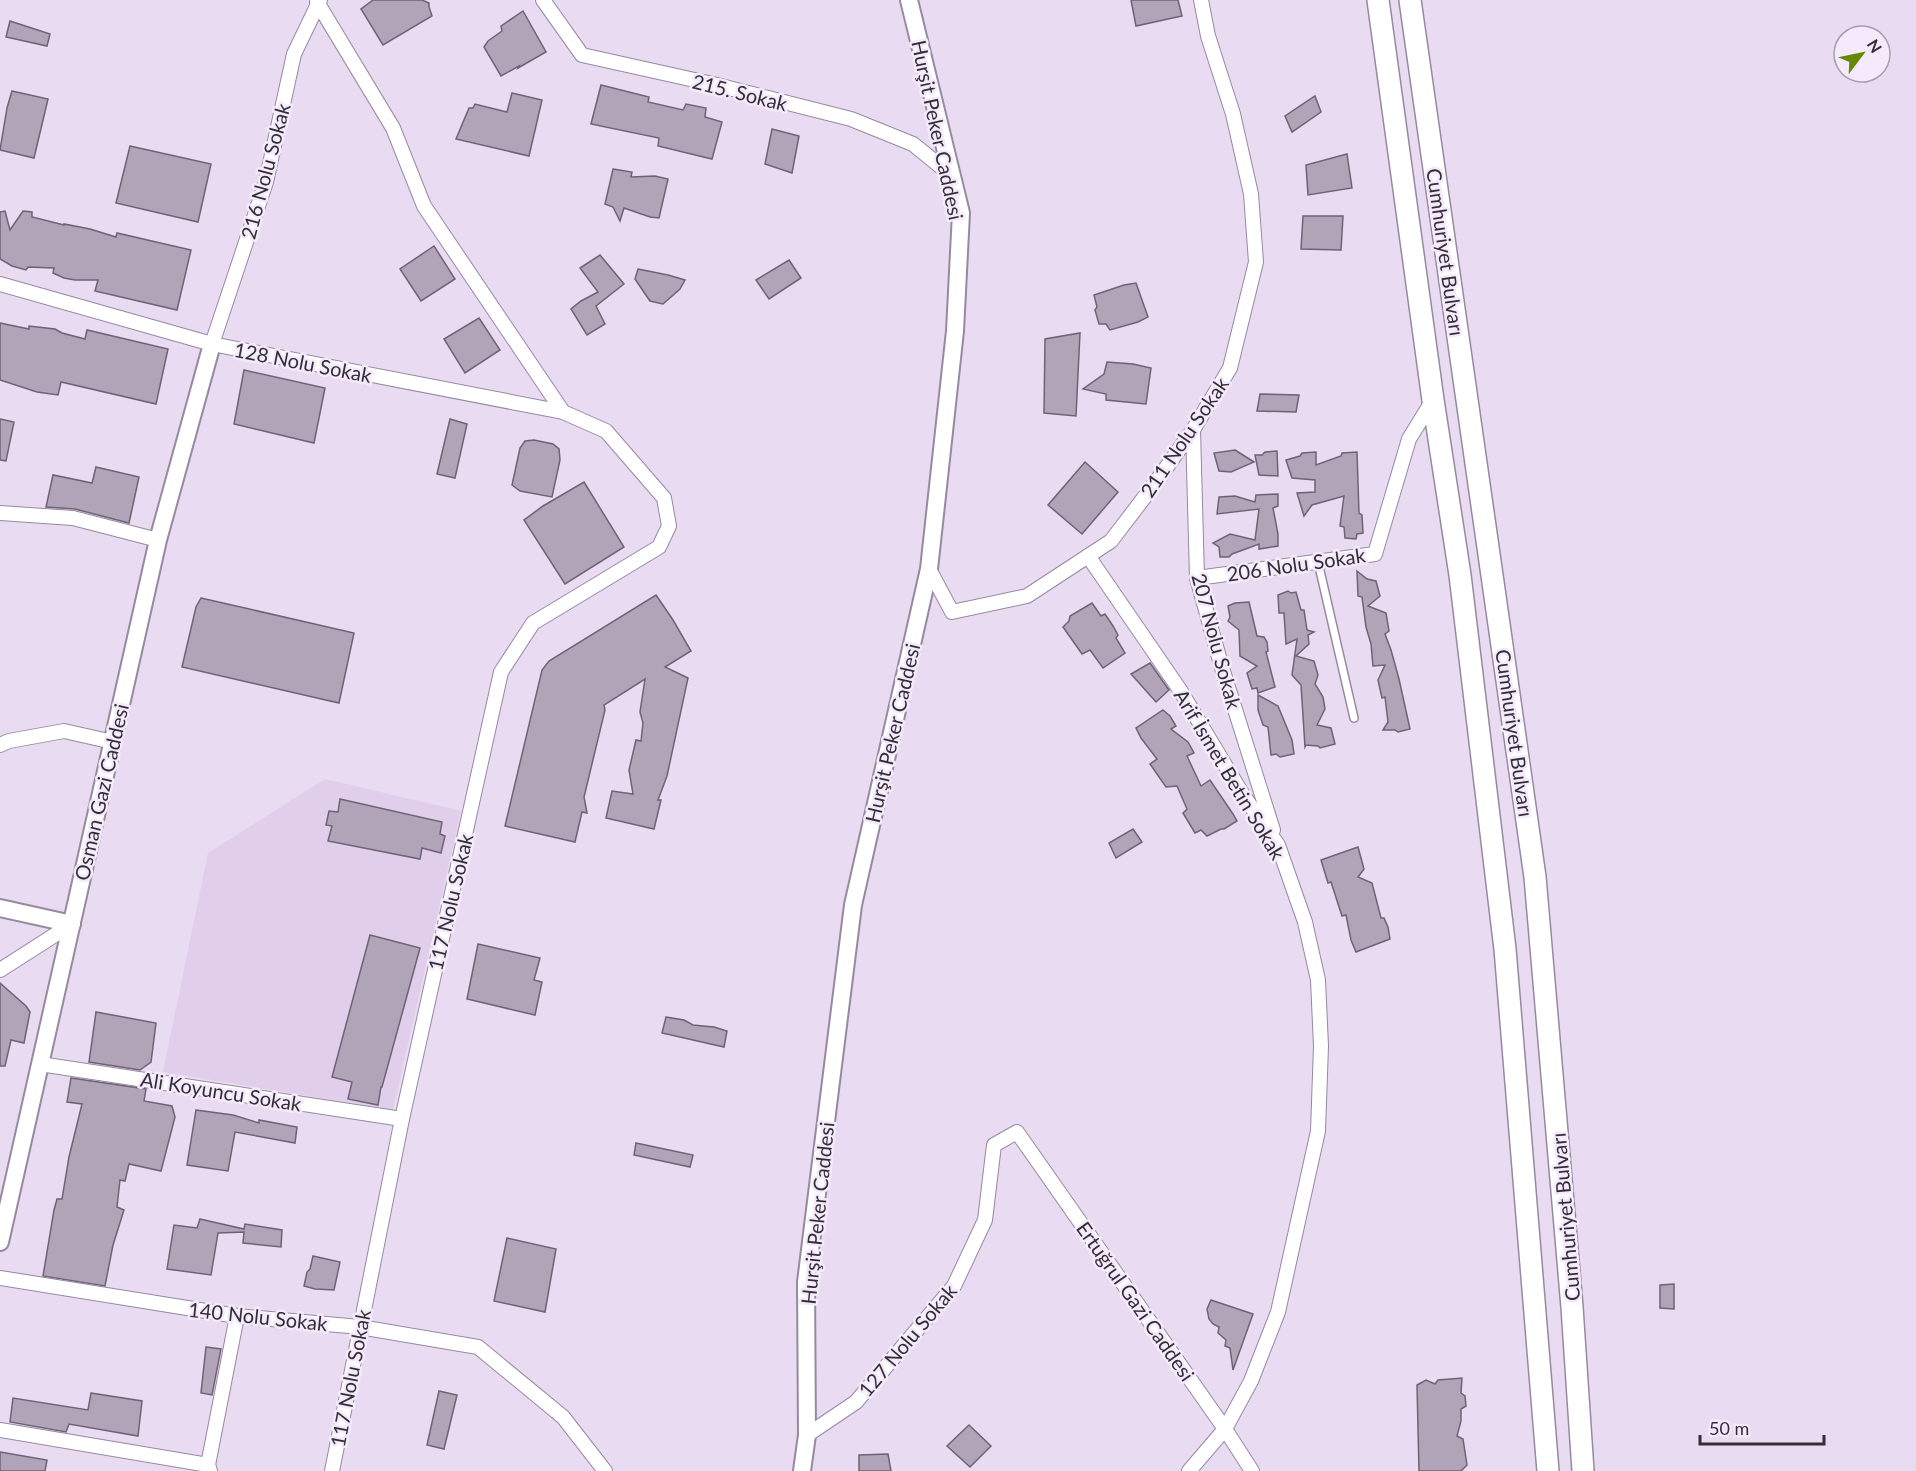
<svg xmlns="http://www.w3.org/2000/svg" width="1916" height="1471" font-family="Lato,sans-serif">
  <style>
    .built { fill: #e0ceeb }
    .building { fill: #b1a4b9; stroke: #6e6376; stroke-width: 1.5 }
    .lines { fill: none; stroke-linecap: round; stroke-linejoin: round }
    .service-casing { stroke: #968a9f; stroke-width: 10 }
    .minor-casing { stroke: #968a9f; stroke-width: 16 }
    .tertiary-casing { stroke: #968a9f; stroke-width: 20 }
    .primary-casing { stroke: #968a9f; stroke-width: 24 }
    .service { stroke: #fff; stroke-width: 7 }
    .minor { stroke: #fff; stroke-width: 14 }
    .tertiary { stroke: #fff; stroke-width: 16 }
    .primary { stroke: #fff; stroke-width: 21 }
    .labels { text-anchor: middle; dominant-baseline: central; stroke-width: 5; stroke-linejoin: round; paint-order: stroke }
    .street-label { font-size: 20px; fill: #332e36; stroke: #f4eafc }
  </style>
  <rect width="100%" height="100%" fill="#e9dbf2"/>
  <path class="built" d="M 325,779 L 461,811 L 393,1110 L 163,1072 L 208,853 Z"/>
  <g class="building">
    <path d="M 373,0 L 422,0 L 429,3 L 429,7 L 432,16 L 383,45 L 361,9 Z"/>
    <path d="M 1131,0 L 1178,0 L 1182,16 L 1136,26 Z"/>
    <path d="M 523,11 L 546,52 L 518,68 L 519,66 L 501,76 L 484,47 L 488,41 L 502,31 L 501,26 Z"/>
    <path d="M 10,21 L 50,34 L 47,46 L 6,37 Z"/>
    <path d="M 601,85 L 649,97 L 648,102 L 683,110 L 686,104 L 706,108 L 705,117 L 722,122 L 712,159 L 658,146 L 659,138 L 591,124 Z"/>
    <path d="M 12,91 L 48,99 L 34,158 L 0,150 L 7,108 Z"/>
    <path d="M 512,93 L 542,100 L 529,156 L 456,139 L 469,108 L 473,108 L 475,104 L 507,112 Z"/>
    <path d="M 1315,96 L 1321,112 L 1292,132 L 1285,116 Z"/>
    <path d="M 772,129 L 799,136 L 792,173 L 765,164 Z"/>
    <path d="M 130,146 L 211,164 L 198,222 L 116,203 Z"/>
    <path d="M 1347,154 L 1352,188 L 1308,195 L 1306,165 Z"/>
    <path d="M 613,169 L 632,172 L 631,177 L 655,176 L 668,179 L 659,218 L 650,217 L 624,208 L 620,221 L 613,207 L 605,204 Z"/>
    <path d="M 5,211 L 10,230 L 23,211 L 32,212 L 32,217 L 64,225 L 64,224 L 90,229 L 116,237 L 117,233 L 191,250 L 177,310 L 95,291 L 98,280 L 75,280 L 64,278 L 53,273 L 54,268 L 28,267 L 26,270 L 12,266 L 0,259 L 0,212 Z"/>
    <path d="M 1303,216 L 1343,216 L 1341,250 L 1301,249 Z"/>
    <path d="M 434,246 L 455,279 L 421,301 L 400,269 Z"/>
    <path d="M 600,255 L 624,284 L 596,306 L 605,324 L 587,335 L 571,309 L 581,301 L 598,292 L 580,268 Z"/>
    <path d="M 789,260 L 801,278 L 769,299 L 756,280 Z"/>
    <path d="M 638,269 L 668,275 L 685,280 L 680,289 L 663,304 L 650,301 L 635,279 Z"/>
    <path d="M 1136,283 L 1148,317 L 1138,322 L 1110,330 L 1106,324 L 1099,324 L 1095,310 L 1097,307 L 1094,295 L 1124,285 Z"/>
    <path d="M 479,318 L 500,350 L 465,373 L 444,339 Z"/>
    <path d="M 0,323 L 29,329 L 29,326 L 55,329 L 62,333 L 85,339 L 87,330 L 168,349 L 156,404 L 61,382 L 58,395 L 37,392 L 0,380 Z"/>
    <path d="M 1080,333 L 1076,416 L 1044,413 L 1045,339 Z"/>
    <path d="M 1107,362 L 1133,364 L 1151,368 L 1146,404 L 1106,400 L 1106,394 L 1083,389 L 1104,374 Z"/>
    <path d="M 244,370 L 325,388 L 314,443 L 234,424 Z"/>
    <path d="M 1260,394 L 1299,395 L 1296,412 L 1257,411 Z"/>
    <path d="M 0,419 L 14,422 L 6,461 L 0,460 Z"/>
    <path d="M 450,419 L 467,424 L 455,478 L 437,474 Z"/>
    <path d="M 534,440 L 553,444 L 559,449 L 560,460 L 552,497 L 520,491 L 512,485 L 520,448 L 525,441 Z"/>
    <path d="M 1235,450 L 1254,462 L 1231,472 L 1219,471 L 1214,453 Z"/>
    <path d="M 1277,451 L 1278,476 L 1259,475 L 1255,455 L 1262,455 L 1265,452 Z"/>
    <path d="M 1316,452 L 1316,465 L 1341,456 L 1342,453 L 1357,452 L 1359,513 L 1362,515 L 1363,533 L 1357,534 L 1356,539 L 1345,538 L 1344,527 L 1340,526 L 1344,496 L 1312,505 L 1304,516 L 1297,493 L 1315,492 L 1315,480 L 1292,478 L 1286,460 L 1300,456 L 1302,453 Z"/>
    <path d="M 1085,462 L 1118,492 L 1082,534 L 1048,505 Z"/>
    <path d="M 96,467 L 139,477 L 129,523 L 75,509 L 46,507 L 53,475 L 92,483 Z"/>
    <path d="M 584,482 L 624,547 L 565,584 L 524,520 L 543,506 Z"/>
    <path d="M 1278,494 L 1278,506 L 1273,508 L 1278,534 L 1278,546 L 1259,549 L 1259,544 L 1232,554 L 1229,557 L 1220,557 L 1219,547 L 1213,543 L 1230,534 L 1255,540 L 1259,509 L 1217,514 L 1219,497 L 1235,496 L 1255,502 L 1256,495 Z"/>
    <path d="M 1357,571 L 1367,579 L 1376,581 L 1380,596 L 1368,606 L 1386,613 L 1389,631 L 1385,634 L 1391,650 L 1399,679 L 1410,729 L 1398,732 L 1395,730 L 1383,730 L 1388,722 L 1385,697 L 1382,698 L 1378,680 L 1385,665 L 1373,666 L 1371,644 L 1366,627 L 1362,597 L 1358,596 Z"/>
    <path d="M 1288,591 L 1291,593 L 1296,592 L 1301,610 L 1304,610 L 1307,630 L 1314,632 L 1308,635 L 1309,644 L 1296,656 L 1314,661 L 1318,675 L 1315,684 L 1323,697 L 1325,709 L 1317,725 L 1331,728 L 1335,744 L 1320,748 L 1318,746 L 1306,745 L 1305,747 L 1301,685 L 1292,675 L 1297,639 L 1286,644 L 1284,613 L 1279,613 L 1278,595 Z"/>
    <path d="M 656,595 L 673,620 L 691,651 L 665,667 L 688,678 L 667,776 L 658,800 L 661,800 L 654,829 L 606,818 L 612,791 L 633,794 L 629,770 L 636,740 L 641,741 L 643,723 L 640,712 L 645,679 L 604,705 L 605,710 L 584,797 L 587,813 L 582,812 L 575,842 L 505,826 L 542,670 L 549,661 Z"/>
    <path d="M 201,598 L 354,633 L 339,703 L 182,667 L 196,607 Z"/>
    <path d="M 1249,602 L 1257,636 L 1264,637 L 1267,642 L 1268,651 L 1266,652 L 1275,687 L 1258,693 L 1257,688 L 1252,689 L 1247,673 L 1257,666 L 1240,656 L 1239,630 L 1228,621 L 1230,617 L 1228,606 L 1235,603 Z"/>
    <path d="M 1092,603 L 1101,616 L 1105,614 L 1113,626 L 1118,635 L 1116,638 L 1125,653 L 1103,668 L 1090,650 L 1082,654 L 1063,627 L 1069,621 L 1070,616 Z"/>
    <path d="M 1150,663 L 1169,690 L 1156,702 L 1131,674 Z"/>
    <path d="M 1258,695 L 1278,706 L 1292,740 L 1294,754 L 1280,757 L 1276,754 L 1271,755 L 1268,727 L 1263,725 L 1258,710 Z"/>
    <path d="M 1163,710 L 1170,716 L 1176,726 L 1171,729 L 1188,742 L 1194,753 L 1187,756 L 1201,786 L 1210,780 L 1233,814 L 1237,821 L 1224,829 L 1221,829 L 1207,836 L 1201,830 L 1195,833 L 1183,813 L 1187,809 L 1177,786 L 1166,787 L 1150,764 L 1157,759 L 1141,738 L 1136,728 Z"/>
    <path d="M 340,799 L 442,822 L 440,834 L 445,836 L 441,853 L 422,848 L 420,859 L 328,841 L 332,826 L 326,825 L 329,811 L 338,812 Z"/>
    <path d="M 1133,829 L 1142,842 L 1116,858 L 1109,843 Z"/>
    <path d="M 1358,847 L 1364,869 L 1358,877 L 1372,883 L 1381,918 L 1384,918 L 1388,927 L 1390,939 L 1356,952 L 1351,940 L 1346,915 L 1342,916 L 1331,882 L 1328,883 L 1321,860 Z"/>
    <path d="M 370,935 L 420,948 L 382,1087 L 381,1087 L 378,1105 L 348,1099 L 352,1082 L 332,1077 Z"/>
    <path d="M 478,944 L 540,958 L 534,980 L 542,982 L 535,1015 L 467,999 Z"/>
    <path d="M 0,983 L 26,1006 L 30,1012 L 24,1043 L 11,1040 L 5,1066 L 0,1066 Z"/>
    <path d="M 96,1012 L 156,1023 L 151,1062 L 140,1070 L 89,1062 Z"/>
    <path d="M 666,1017 L 684,1020 L 693,1025 L 714,1027 L 727,1031 L 724,1047 L 662,1033 Z"/>
    <path d="M 71,1078 L 146,1089 L 144,1101 L 172,1106 L 175,1117 L 161,1171 L 129,1164 L 125,1181 L 120,1180 L 117,1207 L 124,1210 L 113,1245 L 105,1286 L 43,1276 L 54,1210 L 57,1199 L 62,1199 L 69,1157 L 82,1104 L 67,1102 Z"/>
    <path d="M 196,1110 L 233,1115 L 259,1123 L 259,1120 L 297,1127 L 295,1143 L 235,1132 L 228,1171 L 187,1165 Z"/>
    <path d="M 636,1143 L 693,1155 L 690,1167 L 634,1155 Z"/>
    <path d="M 200,1219 L 244,1229 L 245,1224 L 282,1230 L 281,1247 L 243,1243 L 244,1232 L 218,1233 L 211,1275 L 167,1269 L 174,1225 L 197,1228 Z"/>
    <path d="M 507,1238 L 556,1249 L 545,1312 L 494,1301 Z"/>
    <path d="M 313,1256 L 340,1262 L 334,1290 L 315,1289 L 304,1286 L 307,1272 L 310,1269 Z"/>
    <path d="M 1674,1284 L 1674,1309 L 1660,1308 L 1660,1285 Z"/>
    <path d="M 1211,1300 L 1253,1314 L 1233,1370 L 1230,1348 L 1225,1346 L 1226,1340 L 1218,1333 L 1219,1327 L 1213,1324 L 1209,1319 L 1207,1309 Z"/>
    <path d="M 206,1347 L 221,1349 L 212,1395 L 201,1393 Z"/>
    <path d="M 1462,1378 L 1461,1393 L 1465,1396 L 1466,1406 L 1461,1409 L 1461,1421 L 1457,1436 L 1463,1439 L 1467,1465 L 1461,1471 L 1419,1471 L 1417,1385 L 1426,1380 L 1435,1384 L 1438,1380 Z"/>
    <path d="M 439,1391 L 457,1395 L 444,1449 L 427,1445 Z"/>
    <path d="M 91,1393 L 142,1401 L 138,1436 L 69,1424 L 66,1432 L 10,1422 L 13,1398 L 88,1410 Z"/>
    <path d="M 969,1425 L 991,1446 L 970,1467 L 947,1446 Z"/>
    <path d="M 0,1452 L 47,1460 L 45,1471 L 0,1471 Z"/>
    <path d="M 888,1454 L 891,1471 L 859,1471 L 859,1455 Z"/>
  </g>
  <g class="lines">
    <g class="service-casing">
      <path id="service" d="M 1318,562 L 1354,718"/>
    </g>
    <g class="minor-casing">
      <g id="minor">
        <path d="M 543,0 L 582,55 L 717,85 L 851,119 L 913,144 L 951,175"/>
        <path d="M 317,2 L 393,128 L 424,206 L 563,412"/>
        <path d="M 0,284 L 212,344 L 563,412 L 606,431 L 664,498 L 669,526 L 659,547 L 533,623 L 501,672 L 402,1119 L 332,1471"/>
        <path d="M 212,344 L 266,182 L 294,54 L 320,0"/>
        <path d="M 1193,430 L 1197,578 L 1222,668 L 1273,830"/>
        <path d="M 0,513 L 73,518 L 158,540"/>
        <path d="M 1088,556 L 1180,690 L 1243,795 L 1278,845 L 1305,922 L 1318,980 L 1321,1046 L 1318,1131 L 1278,1312 L 1251,1381 L 1225,1429 L 1189,1471"/>
        <path d="M 929,569 L 952,612 L 1027,596 L 1111,541 L 1156,482 L 1193,430 L 1230,368 L 1256,262 L 1251,194 L 1233,114 L 1208,36 L 1201,0"/>
        <path d="M 1197,578 L 1375,554 L 1409,439 L 1433,400"/>
        <path d="M 0,745 L 9,741 L 64,731 L 113,742"/>
        <path d="M 0,970 L 72,924"/>
        <path d="M 40,1064 L 402,1119"/>
        <path d="M 0,1278 L 237,1316 L 360,1327 L 478,1347 L 563,1417 L 605,1471"/>
        <path d="M 0,1430 L 208,1465 L 210,1471"/>
        <path d="M 807,1435 L 856,1402 L 954,1286 L 985,1220 L 994,1145 L 1017,1132 L 1225,1429 L 1252,1471"/>
        <path d="M 208,1465 L 237,1316"/>
      </g>
    </g>
    <g class="tertiary-casing">
      <g id="tertiary">
        <path d="M 0,908 L 72,924"/>
        <path d="M 0,1242 L 158,540 L 212,344"/>
        <path d="M 802,1471 L 807,1435 L 806,1282 L 853,905 L 929,569 L 955,331 L 961,213 L 909,0"/>
      </g>
    </g>
    <g class="primary-casing">
      <g id="primary">
        <path d="M 1378,0 L 1433,400 L 1460,575 L 1505,949 L 1548,1471"/>
        <path d="M 1410,0 L 1535,877 L 1572,1307 L 1583,1471"/>
      </g>
    </g>
    <use href="#service" class="service"/>
    <use href="#minor" class="minor"/>
    <use href="#tertiary" class="tertiary"/>
    <use href="#primary" class="primary"/>
  </g>
  <g class="labels">
    <g class="street-label">
      <text transform="translate(740 92) rotate(14)">215. Sokak</text>
      <text transform="translate(938 130) rotate(78)">Hurşit Peker Caddesi</text>
      <text transform="translate(265 171) rotate(-75)">216 Nolu Sokak</text>
      <text transform="translate(1446 252) rotate(82)">Cumhuriyet Bulvarı</text>
      <text transform="translate(303 362) rotate(11)">128 Nolu Sokak</text>
      <text transform="translate(1184 437) rotate(-56)">211 Nolu Sokak</text>
      <text transform="translate(1296 564) rotate(-8)">206 Nolu Sokak</text>
      <text transform="translate(1217 641) rotate(75)">207 Nolu Sokak</text>
      <text transform="translate(892 733) rotate(-77)">Hurşit Peker Caddesi</text>
      <text transform="translate(1515 733) rotate(82)">Cumhuriyet Bulvarı</text>
      <text transform="translate(1230 774) rotate(59)">Arif İsmet Betin Sokak</text>
      <text transform="translate(101 792) rotate(-77)">Osman Gazi Caddesi</text>
      <text transform="translate(450 902) rotate(-77)">117 Nolu Sokak</text>
      <text transform="translate(221 1091) rotate(9)">Ali Koyuncu Sokak</text>
      <text transform="translate(817 1213) rotate(-84)">Hurşit Peker Caddesi</text>
      <text transform="translate(1565 1217) rotate(-95)">Cumhuriyet Bulvarı</text>
      <text transform="translate(1136 1301) rotate(55)">Ertuğrul Gazi Caddesi</text>
      <text transform="translate(258 1316) rotate(6)">140 Nolu Sokak</text>
      <text transform="translate(907 1340) rotate(-50)">127 Nolu Sokak</text>
      <text transform="translate(350 1378) rotate(-79)">117 Nolu Sokak</text>
    </g>
  </g>
  <g transform="translate(1862 54) rotate(58)"><circle r="28" fill="#f4eafc" stroke="#a79fad" stroke-width="1.5"/>
  <path d="M0-4.5L10 22L0 15L-10 22Z" fill="#688804"/>
  <text y="-9" font-size="16" font-weight="bold" text-anchor="middle" fill="#332e36">N</text>
  </g>
  <path d="M1700 1435v9h124v-9" fill="none" stroke="#332e36" stroke-width="3"/>
  <text x="1709" y="1435" font-size="18" fill="#332e36" stroke="#f4eafc" stroke-width="4.5" paint-order="stroke">50 m</text>
</svg>
